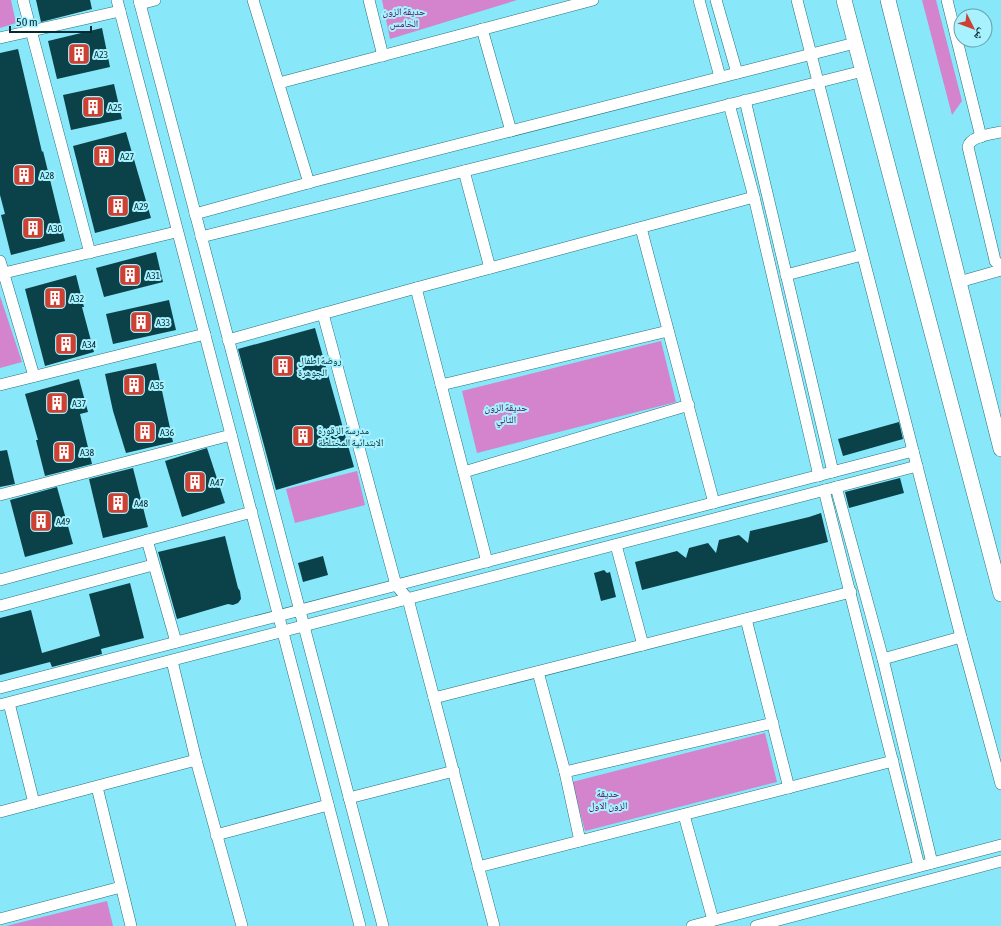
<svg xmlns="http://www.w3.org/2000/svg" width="1001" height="926" font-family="'Asap Condensed','Noto Naskh Arabic',sans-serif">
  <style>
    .green { fill: #d384cc }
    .building { fill: #0b424a }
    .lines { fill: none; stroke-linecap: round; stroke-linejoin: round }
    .street-casing { stroke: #26727d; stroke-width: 12 }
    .secondary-casing { stroke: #26727d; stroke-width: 16 }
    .street { stroke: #fff; stroke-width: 11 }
    .secondary { stroke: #fff; stroke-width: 15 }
    .labels { text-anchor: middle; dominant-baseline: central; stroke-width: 4; stroke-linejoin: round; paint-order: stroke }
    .park-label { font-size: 10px; fill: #560a53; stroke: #a8f1ff }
    .poi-label { font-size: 10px; fill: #002b32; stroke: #a8f1ff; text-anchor: start }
  </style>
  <rect width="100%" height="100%" fill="#88e7f8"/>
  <g class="green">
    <path d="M 0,0 L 11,0 L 16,23 L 0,28 Z"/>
    <path d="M 382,0 L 517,0 L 390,39 Z"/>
    <path d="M 922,0 L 936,0 L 962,101 L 952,115 Z"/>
    <path d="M 0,296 L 22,362 L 0,368 Z"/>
    <path d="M 661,341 L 676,402 L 477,453 L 462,391 Z"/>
    <path d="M 357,471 L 365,505 L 295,523 L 286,489 Z"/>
    <path d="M 765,733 L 777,782 L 585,831 L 572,782 Z"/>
    <path d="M 107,901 L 113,926 L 6,926 Z"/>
  </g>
  <g class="building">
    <path d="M 36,0 L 90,0 L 92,9 L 41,22 Z"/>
    <path d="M 102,28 L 110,67 L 57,79 L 48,41 Z"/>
    <path d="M 18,49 L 42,152 L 43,151 L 65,241 L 11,255 L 1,215 L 5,214 L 0,195 L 0,53 Z"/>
    <path d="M 114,84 L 122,119 L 71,130 L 63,95 Z"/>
    <path d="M 126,132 L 151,218 L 95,233 L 73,146 Z"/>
    <path d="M 156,252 L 163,282 L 104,297 L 96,268 Z"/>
    <path d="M 76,275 L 84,307 L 82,307 L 94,352 L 45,366 L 25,289 Z"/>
    <path d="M 169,300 L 176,330 L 113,344 L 106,314 Z"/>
    <path d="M 315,328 L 354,467 L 276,490 L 238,349 Z"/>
    <path d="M 156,363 L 173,442 L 126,453 L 113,411 L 105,374 Z"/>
    <path d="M 79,379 L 88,412 L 80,414 L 92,464 L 45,476 L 36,440 L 38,440 L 25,394 Z"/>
    <path d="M 899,422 L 903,439 L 843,456 L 838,439 Z"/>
    <path d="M 207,448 L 225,503 L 182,517 L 165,461 Z"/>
    <path d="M 7,450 L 15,484 L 0,487 L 0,451 Z"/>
    <path d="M 133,468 L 148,527 L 103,538 L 89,479 Z"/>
    <path d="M 900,478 L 904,493 L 849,508 L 845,492 Z"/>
    <path d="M 57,487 L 73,544 L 25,557 L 10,500 Z"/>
    <path d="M 821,513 L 828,542 L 642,590 L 635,562 L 677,551 L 686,558 L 689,548 L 708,543 L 716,553 L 719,540 L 739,535 L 748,543 L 750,531 L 809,517 Z"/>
    <path d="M 225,536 L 238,588 L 240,591 L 241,599 L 238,603 L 233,605 L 228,604 L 177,619 L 158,552 Z"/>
    <path d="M 323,556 L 328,575 L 303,582 L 298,563 Z"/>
    <path d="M 604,570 L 607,573 L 610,572 L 616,597 L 601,601 L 594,573 Z"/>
    <path d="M 130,583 L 144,638 L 101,649 L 102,654 L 52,667 L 50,662 L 0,675 L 0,618 L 31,610 L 42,653 L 100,636 L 89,594 Z"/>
  </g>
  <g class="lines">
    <g class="street-casing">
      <g id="street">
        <path d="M 23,0 L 90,253"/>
        <path d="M 117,0 L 360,926"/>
        <path d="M 139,0 L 383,926"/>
        <path d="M 253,0 L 309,183"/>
        <path d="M 369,0 L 383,56"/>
        <path d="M 699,0 L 720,77"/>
        <path d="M 716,0 L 737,73"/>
        <path d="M 797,0 L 961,637 L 1001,784"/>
        <path d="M 947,0 L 981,137"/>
        <path d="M 140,4 L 155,0"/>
        <path d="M 482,29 L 511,131"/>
        <path d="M 0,38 L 120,11"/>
        <path d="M 279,83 L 593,0"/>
        <path d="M 745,100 L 833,472"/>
        <path d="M 729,104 L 754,197 L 819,476"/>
        <path d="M 1001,132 C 991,134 970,136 968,147 L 994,256 L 995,261 L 1001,266"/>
        <path d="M 464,171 L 490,268"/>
        <path d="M 195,214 L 319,180 L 855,43"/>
        <path d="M 641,228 L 714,503"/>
        <path d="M 201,237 L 863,71"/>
        <path d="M 0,261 L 34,376"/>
        <path d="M 4,273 L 176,232"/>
        <path d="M 786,275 L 862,255"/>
        <path d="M 959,282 L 1001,270"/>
        <path d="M 416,288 L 487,562"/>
        <path d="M 323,314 L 396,585 L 408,599 L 494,926"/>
        <path d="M 228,340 L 416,288 L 754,197"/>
        <path d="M 0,385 L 205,334"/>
        <path d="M 441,385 L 668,331"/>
        <path d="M 464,472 L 689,405"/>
        <path d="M 836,487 L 883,659 L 932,863"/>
        <path d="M 824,490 L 919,866"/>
        <path d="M 0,495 L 231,435"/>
        <path d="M 147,540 L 176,642"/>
        <path d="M 616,545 L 643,645"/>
        <path d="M 0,580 L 252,512"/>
        <path d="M 0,606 L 153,565"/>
        <path d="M 746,619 L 789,788"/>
        <path d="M 883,659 L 961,637"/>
        <path d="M 172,661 L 196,760 L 242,926"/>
        <path d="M 538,672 L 565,772 L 580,841"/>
        <path d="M 0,688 L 913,451"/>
        <path d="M 434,698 L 851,592"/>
        <path d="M 9,703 L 34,803"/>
        <path d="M 0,705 L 917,466"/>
        <path d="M 565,772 L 773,723"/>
        <path d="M 97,787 L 131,926"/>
        <path d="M 349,798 L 454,771"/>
        <path d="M 0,812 L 196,760"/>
        <path d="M 684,815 L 713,920"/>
        <path d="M 216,835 L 328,805"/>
        <path d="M 478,867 L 893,761"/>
        <path d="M 0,919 L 121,887"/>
        <path d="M 692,926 L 1001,845"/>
        <path d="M 756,926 L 1001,861"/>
      </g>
    </g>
    <g class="secondary-casing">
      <g id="secondary">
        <path d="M 844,0 L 1001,594"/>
        <path d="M 888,0 L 1001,449"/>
      </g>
    </g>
    <use href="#street" class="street"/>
    <use href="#secondary" class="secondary"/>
  </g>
  <defs>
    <g id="building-square" transform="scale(1.15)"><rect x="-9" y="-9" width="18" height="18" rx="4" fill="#ce4132" stroke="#a8f1ff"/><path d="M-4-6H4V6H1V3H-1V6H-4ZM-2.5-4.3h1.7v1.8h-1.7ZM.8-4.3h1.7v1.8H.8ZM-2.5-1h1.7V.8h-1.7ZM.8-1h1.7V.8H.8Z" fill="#fff"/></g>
  </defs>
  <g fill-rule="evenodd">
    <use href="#building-square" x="79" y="54"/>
    <use href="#building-square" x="93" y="107"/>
    <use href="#building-square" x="104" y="156"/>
    <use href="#building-square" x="24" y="175"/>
    <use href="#building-square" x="118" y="206"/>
    <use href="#building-square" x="33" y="228"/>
    <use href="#building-square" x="130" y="275"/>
    <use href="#building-square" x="55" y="298"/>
    <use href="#building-square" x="141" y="322"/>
    <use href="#building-square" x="66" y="344"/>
    <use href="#building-square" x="283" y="366"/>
    <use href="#building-square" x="134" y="385"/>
    <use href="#building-square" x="57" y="403"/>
    <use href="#building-square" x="145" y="432"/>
    <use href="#building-square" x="303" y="436"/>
    <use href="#building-square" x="64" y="452"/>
    <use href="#building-square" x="195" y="482"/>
    <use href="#building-square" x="118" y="503"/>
    <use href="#building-square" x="41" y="521"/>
  </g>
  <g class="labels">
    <g class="park-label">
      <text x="404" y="11">حديقة الزون<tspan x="404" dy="12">الخامس</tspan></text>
      <text x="506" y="407">حديقة الزون<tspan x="506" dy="12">الثاني</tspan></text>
      <text x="608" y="793">حديقة<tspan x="608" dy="12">الزون الاول</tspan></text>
    </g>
    <g class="poi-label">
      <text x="94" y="54">A23</text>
      <text x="108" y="107">A25</text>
      <text x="120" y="156">A27</text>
      <text x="40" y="175">A28</text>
      <text x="134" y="206">A29</text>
      <text x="48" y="228">A30</text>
      <text x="146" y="275">A31</text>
      <text x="70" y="298">A32</text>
      <text x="156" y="322">A33</text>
      <text x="82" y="344">A34</text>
      <text x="298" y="360">روضة اطفال<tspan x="298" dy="12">الجوهرة</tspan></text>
      <text x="150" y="385">A35</text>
      <text x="72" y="403">A37</text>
      <text x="318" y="430">مدرسة الزقورة<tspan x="318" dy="12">الابتدائية المختلطة</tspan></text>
      <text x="160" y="432">A36</text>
      <text x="80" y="452">A38</text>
      <text x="210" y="482">A47</text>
      <text x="134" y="503">A48</text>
      <text x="56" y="521">A49</text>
    </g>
  </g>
  <g transform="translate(973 28) rotate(132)"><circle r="19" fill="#a8f1ff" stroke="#65a2ad"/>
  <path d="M0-3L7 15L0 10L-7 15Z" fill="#ce4132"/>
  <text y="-6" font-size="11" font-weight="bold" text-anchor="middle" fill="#002b32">ش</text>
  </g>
  <path d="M10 26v6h81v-6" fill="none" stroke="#002b32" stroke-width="2"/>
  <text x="16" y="26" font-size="12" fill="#002b32" stroke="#a8f1ff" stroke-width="3" paint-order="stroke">50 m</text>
</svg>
